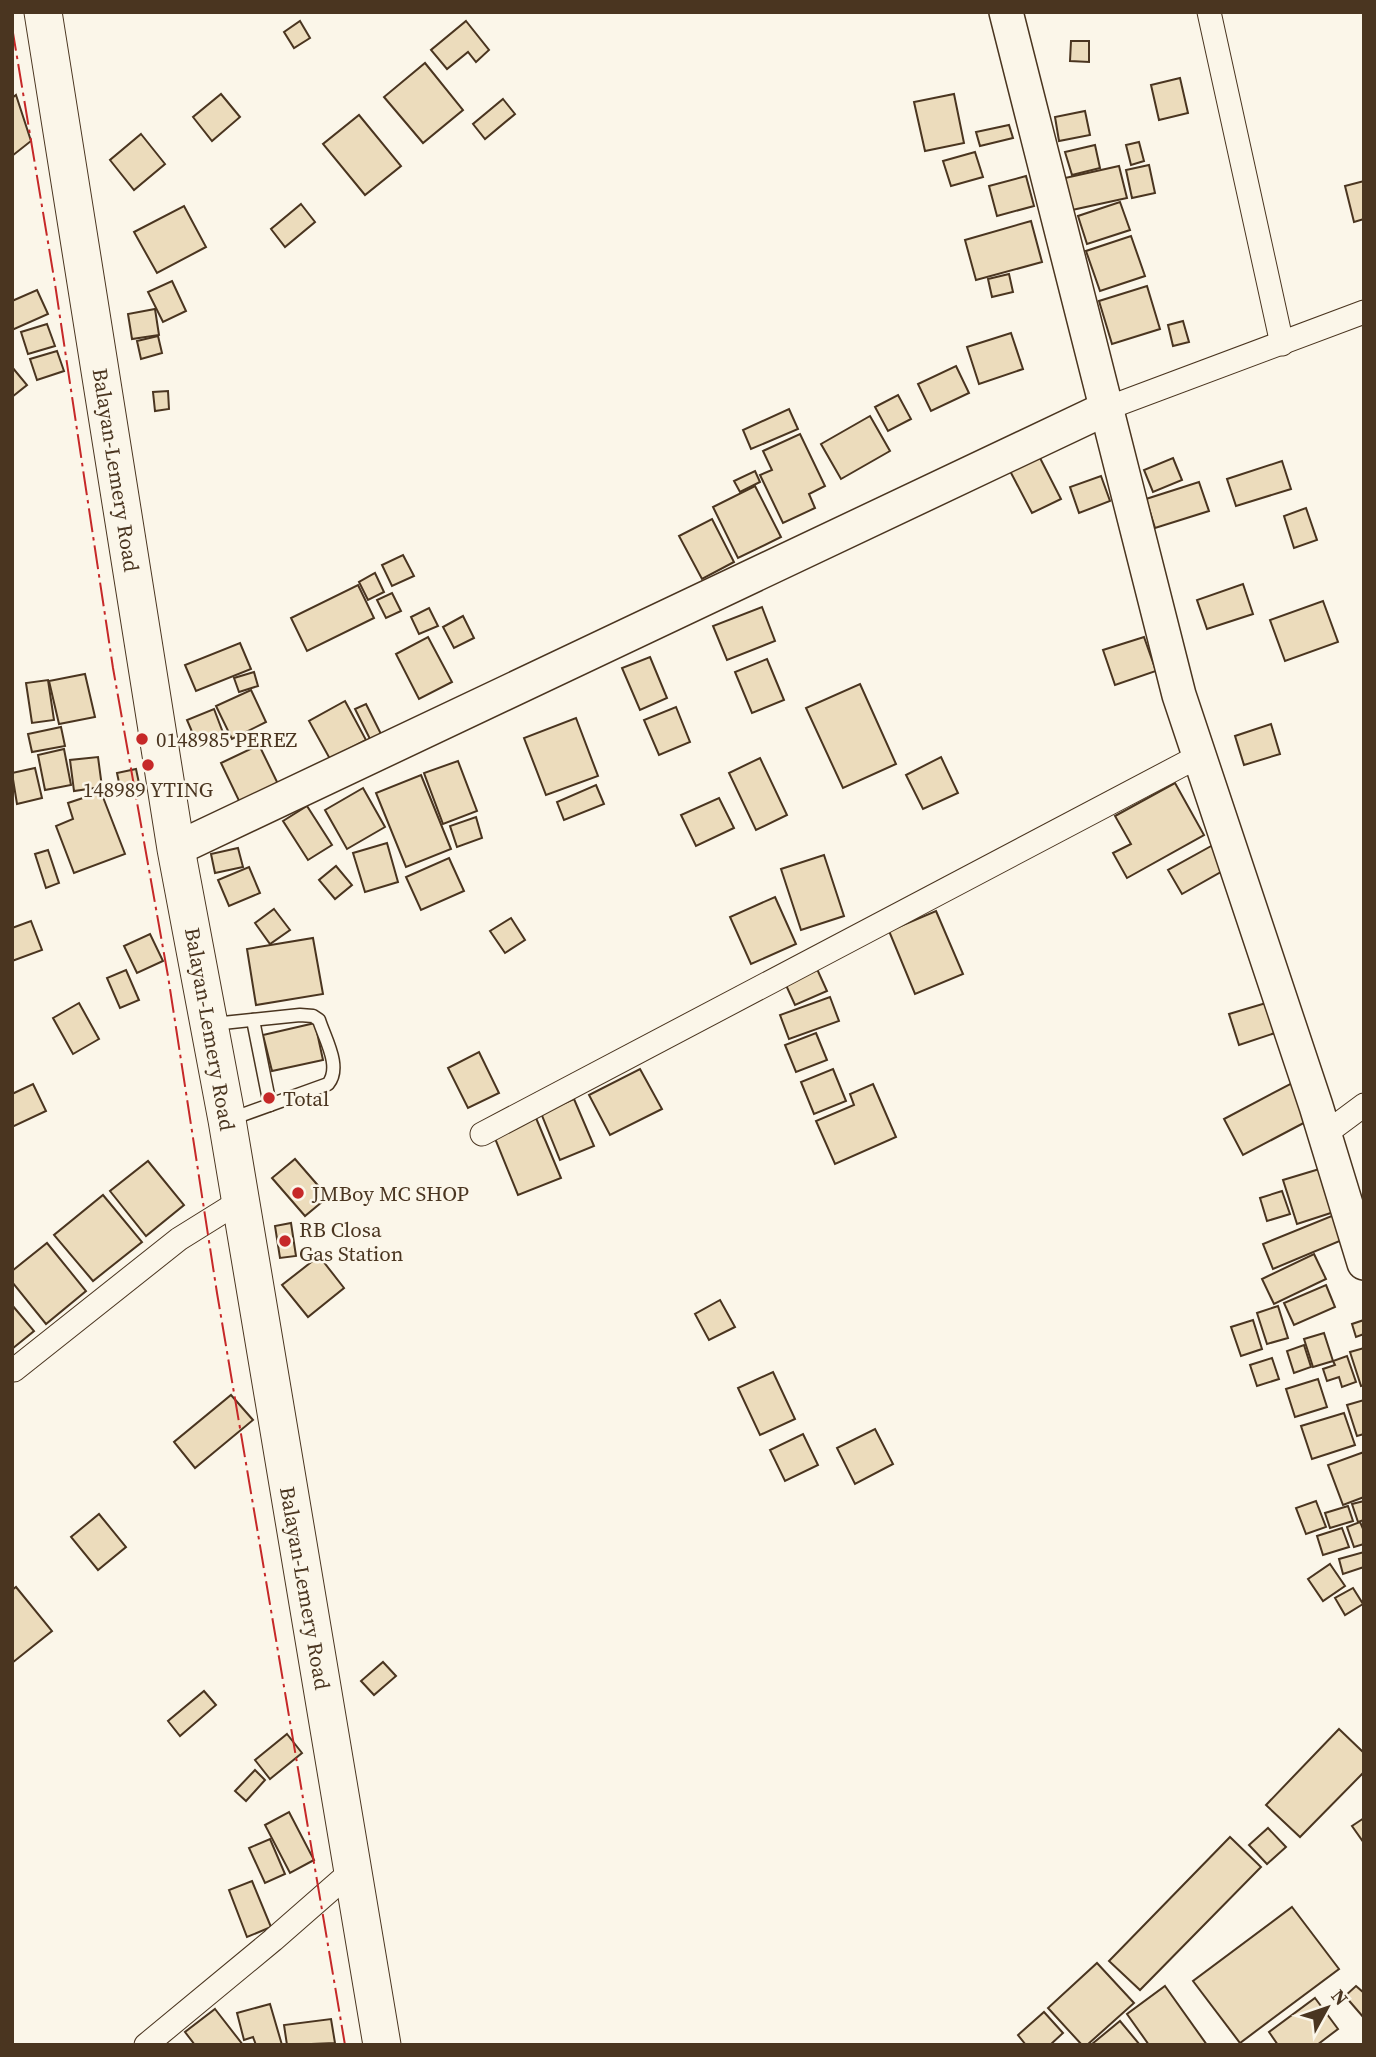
<svg xmlns="http://www.w3.org/2000/svg" width="1376" height="2057" font-family="'Source Serif 4',serif">
  <style>
    .building { fill: #ecdcbc; stroke: #4a3520; stroke-width: 2 }
    .lines { fill: none; stroke-linecap: round; stroke-linejoin: round }
    .lane-casing { stroke: #4a3520; stroke-width: 15 }
    .street-casing { stroke: #4a3520; stroke-width: 25 }
    .secondary-casing { stroke: #4a3520; stroke-width: 36 }
    .primary-casing { stroke: #4a3520; stroke-width: 39 }
    .lane { stroke: #fbf6e9; stroke-width: 12 }
    .street { stroke: #fbf6e9; stroke-width: 23 }
    .secondary { stroke: #fbf6e9; stroke-width: 33 }
    .primary { stroke: #fbf6e9; stroke-width: 37 }
    .power { stroke: #c62828; stroke-width: 2; stroke-dasharray: 24 5 3.5 5; stroke-linecap: butt }
    .poi-dot { fill: #c62828; stroke: #fbf6e9; stroke-width: 2.5 }
    .labels { text-anchor: middle; dominant-baseline: central; stroke-width: 5; stroke-linejoin: round; paint-order: stroke }
    .street-label { font-size: 21px; fill: #4a3520; stroke: #fbf6e9 }
    .poi-label { font-size: 21px; fill: #4a3520; stroke: #fbf6e9; text-anchor: start }
  </style>
  <rect width="100%" height="100%" fill="#fbf6e9"/>
  <g class="building">
    <path d="M 300,21 L 310,38 L 294,48 L 284,32 Z"/>
    <path d="M 466,21 L 489,50 L 476,62 L 468,52 L 447,69 L 431,50 Z"/>
    <path d="M 1071,41 L 1089,41 L 1089,62 L 1070,61 Z"/>
    <path d="M 425,63 L 463,110 L 423,143 L 384,97 Z"/>
    <path d="M 1180,78 L 1188,113 L 1159,120 L 1151,85 Z"/>
    <path d="M 221,94 L 240,117 L 212,141 L 193,117 Z"/>
    <path d="M 954,94 L 964,143 L 925,151 L 914,102 Z"/>
    <path d="M 16,95 L 31,141 L 12,156 L 12,98 Z"/>
    <path d="M 503,99 L 515,114 L 485,139 L 473,124 Z"/>
    <path d="M 1085,111 L 1090,135 L 1059,141 L 1055,117 Z"/>
    <path d="M 359,115 L 401,166 L 365,195 L 323,144 Z"/>
    <path d="M 1009,125 L 1013,138 L 980,146 L 976,132 Z"/>
    <path d="M 141,134 L 165,164 L 134,190 L 110,160 Z"/>
    <path d="M 1139,142 L 1144,161 L 1131,165 L 1126,145 Z"/>
    <path d="M 1095,145 L 1100,168 L 1072,175 L 1065,152 Z"/>
    <path d="M 975,152 L 983,177 L 951,186 L 943,161 Z"/>
    <path d="M 1149,165 L 1155,193 L 1132,198 L 1126,170 Z"/>
    <path d="M 1119,166 L 1127,198 L 1072,210 L 1065,178 Z"/>
    <path d="M 1026,176 L 1034,206 L 997,216 L 989,186 Z"/>
    <path d="M 1364,181 L 1364,219 L 1354,222 L 1345,186 Z"/>
    <path d="M 1120,202 L 1130,230 L 1087,244 L 1078,216 Z"/>
    <path d="M 301,204 L 315,222 L 285,247 L 271,229 Z"/>
    <path d="M 184,206 L 206,247 L 157,273 L 134,232 Z"/>
    <path d="M 1031,221 L 1042,262 L 976,280 L 965,240 Z"/>
    <path d="M 1131,236 L 1145,276 L 1100,291 L 1086,251 Z"/>
    <path d="M 1009,274 L 1013,292 L 992,297 L 988,279 Z"/>
    <path d="M 172,281 L 186,311 L 163,322 L 148,292 Z"/>
    <path d="M 1147,286 L 1160,329 L 1112,344 L 1099,301 Z"/>
    <path d="M 37,290 L 48,314 L 12,330 L 12,301 Z"/>
    <path d="M 155,309 L 159,335 L 132,339 L 128,314 Z"/>
    <path d="M 1183,321 L 1189,342 L 1173,346 L 1168,325 Z"/>
    <path d="M 47,324 L 55,346 L 28,354 L 21,332 Z"/>
    <path d="M 1011,333 L 1023,369 L 979,384 L 967,347 Z"/>
    <path d="M 158,336 L 162,353 L 141,359 L 137,341 Z"/>
    <path d="M 57,351 L 64,371 L 37,380 L 30,359 Z"/>
    <path d="M 956,366 L 969,393 L 931,411 L 918,384 Z"/>
    <path d="M 12,367 L 27,385 L 12,397 Z"/>
    <path d="M 168,391 L 169,409 L 155,411 L 153,392 Z"/>
    <path d="M 898,395 L 911,419 L 888,431 L 875,407 Z"/>
    <path d="M 789,409 L 798,429 L 751,449 L 743,430 Z"/>
    <path d="M 870,416 L 890,451 L 841,479 L 821,444 Z"/>
    <path d="M 800,434 L 825,486 L 809,494 L 815,508 L 783,523 L 760,475 L 772,470 L 763,451 Z"/>
    <path d="M 1039,456 L 1061,499 L 1032,513 L 1010,471 Z"/>
    <path d="M 1173,458 L 1182,480 L 1153,492 L 1144,470 Z"/>
    <path d="M 1282,461 L 1291,489 L 1236,506 L 1227,479 Z"/>
    <path d="M 755,471 L 760,482 L 740,492 L 734,481 Z"/>
    <path d="M 1101,476 L 1110,501 L 1079,513 L 1070,487 Z"/>
    <path d="M 1199,482 L 1209,511 L 1155,528 L 1146,499 Z"/>
    <path d="M 755,486 L 781,537 L 738,558 L 713,507 Z"/>
    <path d="M 1306,508 L 1317,540 L 1294,548 L 1284,516 Z"/>
    <path d="M 712,519 L 734,562 L 702,579 L 679,536 Z"/>
    <path d="M 403,555 L 414,576 L 392,586 L 382,565 Z"/>
    <path d="M 375,573 L 384,592 L 368,600 L 359,582 Z"/>
    <path d="M 1243,584 L 1253,614 L 1207,629 L 1197,600 Z"/>
    <path d="M 358,585 L 374,618 L 307,651 L 291,618 Z"/>
    <path d="M 392,593 L 401,611 L 386,618 L 377,600 Z"/>
    <path d="M 1323,601 L 1338,642 L 1285,661 L 1270,620 Z"/>
    <path d="M 762,607 L 775,641 L 727,660 L 713,626 Z"/>
    <path d="M 429,608 L 438,626 L 419,634 L 411,617 Z"/>
    <path d="M 463,616 L 474,638 L 454,648 L 443,627 Z"/>
    <path d="M 428,637 L 452,682 L 419,699 L 396,654 Z"/>
    <path d="M 1144,637 L 1156,671 L 1115,685 L 1103,650 Z"/>
    <path d="M 240,643 L 251,669 L 196,691 L 185,665 Z"/>
    <path d="M 650,657 L 667,698 L 640,710 L 622,668 Z"/>
    <path d="M 767,659 L 784,700 L 752,713 L 735,672 Z"/>
    <path d="M 254,672 L 258,686 L 239,692 L 234,678 Z"/>
    <path d="M 85,674 L 95,717 L 59,724 L 49,681 Z"/>
    <path d="M 48,680 L 54,720 L 32,723 L 26,683 Z"/>
    <path d="M 860,684 L 896,764 L 843,788 L 806,708 Z"/>
    <path d="M 251,690 L 266,722 L 232,739 L 216,706 Z"/>
    <path d="M 345,701 L 366,740 L 330,759 L 309,721 Z"/>
    <path d="M 366,704 L 382,736 L 371,741 L 355,709 Z"/>
    <path d="M 676,707 L 690,742 L 659,755 L 644,720 Z"/>
    <path d="M 214,709 L 225,738 L 199,748 L 187,720 Z"/>
    <path d="M 576,718 L 598,776 L 546,795 L 524,738 Z"/>
    <path d="M 1271,724 L 1280,754 L 1244,765 L 1235,736 Z"/>
    <path d="M 61,727 L 65,746 L 32,752 L 28,734 Z"/>
    <path d="M 259,745 L 280,788 L 242,807 L 221,763 Z"/>
    <path d="M 64,749 L 71,785 L 45,790 L 38,755 Z"/>
    <path d="M 98,757 L 102,787 L 74,791 L 70,760 Z"/>
    <path d="M 941,757 L 958,793 L 923,809 L 906,775 Z"/>
    <path d="M 760,758 L 787,815 L 756,830 L 729,773 Z"/>
    <path d="M 458,761 L 477,811 L 443,824 L 424,773 Z"/>
    <path d="M 35,768 L 42,798 L 17,804 L 12,773 Z"/>
    <path d="M 136,769 L 140,788 L 121,792 L 117,773 Z"/>
    <path d="M 421,775 L 451,849 L 406,867 L 376,793 Z"/>
    <path d="M 1175,783 L 1204,835 L 1127,878 L 1113,853 L 1131,844 L 1115,816 Z"/>
    <path d="M 596,785 L 604,804 L 564,820 L 557,802 Z"/>
    <path d="M 363,788 L 385,827 L 347,849 L 325,810 Z"/>
    <path d="M 101,792 L 125,854 L 74,873 L 56,826 L 73,819 L 68,803 Z"/>
    <path d="M 719,798 L 734,828 L 696,846 L 681,815 Z"/>
    <path d="M 307,806 L 332,845 L 308,860 L 283,821 Z"/>
    <path d="M 476,817 L 482,838 L 457,847 L 450,826 Z"/>
    <path d="M 387,843 L 398,882 L 365,892 L 353,853 Z"/>
    <path d="M 1213,845 L 1226,869 L 1182,894 L 1168,870 Z"/>
    <path d="M 238,848 L 243,867 L 215,873 L 211,854 Z"/>
    <path d="M 48,850 L 59,883 L 46,888 L 35,854 Z"/>
    <path d="M 824,855 L 844,916 L 801,930 L 781,869 Z"/>
    <path d="M 449,858 L 464,891 L 421,910 L 406,877 Z"/>
    <path d="M 336,866 L 352,885 L 335,899 L 319,880 Z"/>
    <path d="M 249,867 L 260,893 L 229,906 L 218,880 Z"/>
    <path d="M 775,897 L 796,944 L 751,964 L 730,917 Z"/>
    <path d="M 274,909 L 290,930 L 270,944 L 255,923 Z"/>
    <path d="M 936,911 L 963,974 L 915,994 L 889,931 Z"/>
    <path d="M 511,918 L 525,940 L 505,953 L 490,931 Z"/>
    <path d="M 31,921 L 42,950 L 12,961 L 12,928 Z"/>
    <path d="M 150,934 L 163,961 L 137,973 L 124,946 Z"/>
    <path d="M 313,938 L 323,994 L 256,1005 L 247,949 Z"/>
    <path d="M 817,969 L 827,991 L 795,1005 L 785,983 Z"/>
    <path d="M 126,970 L 139,1000 L 120,1008 L 107,978 Z"/>
    <path d="M 830,997 L 839,1021 L 789,1039 L 780,1015 Z"/>
    <path d="M 79,1003 L 99,1039 L 73,1054 L 53,1018 Z"/>
    <path d="M 1266,1003 L 1275,1033 L 1239,1045 L 1229,1014 Z"/>
    <path d="M 315,1023 L 323,1060 L 272,1071 L 263,1035 Z"/>
    <path d="M 816,1033 L 827,1060 L 796,1072 L 785,1045 Z"/>
    <path d="M 479,1052 L 499,1093 L 468,1108 L 448,1068 Z"/>
    <path d="M 640,1069 L 662,1109 L 610,1135 L 589,1095 Z"/>
    <path d="M 833,1069 L 846,1101 L 814,1114 L 801,1082 Z"/>
    <path d="M 1296,1081 L 1315,1117 L 1243,1155 L 1224,1119 Z"/>
    <path d="M 33,1084 L 46,1111 L 12,1127 L 12,1094 Z"/>
    <path d="M 873,1084 L 896,1137 L 835,1164 L 816,1121 L 854,1105 L 850,1094 Z"/>
    <path d="M 574,1099 L 594,1146 L 560,1160 L 541,1113 Z"/>
    <path d="M 536,1118 L 561,1178 L 518,1195 L 494,1136 Z"/>
    <path d="M 295,1159 L 328,1197 L 305,1216 L 272,1178 Z"/>
    <path d="M 148,1161 L 184,1205 L 146,1236 L 110,1191 Z"/>
    <path d="M 1326,1167 L 1340,1210 L 1297,1224 L 1283,1180 Z"/>
    <path d="M 1282,1191 L 1290,1214 L 1267,1221 L 1260,1198 Z"/>
    <path d="M 103,1195 L 142,1242 L 93,1281 L 54,1235 Z"/>
    <path d="M 1344,1211 L 1354,1235 L 1273,1269 L 1263,1244 Z"/>
    <path d="M 291,1223 L 296,1256 L 280,1258 L 275,1226 Z"/>
    <path d="M 47,1243 L 86,1291 L 46,1324 L 12,1282 L 12,1271 Z"/>
    <path d="M 1314,1254 L 1326,1279 L 1274,1304 L 1262,1279 Z"/>
    <path d="M 319,1256 L 344,1288 L 308,1317 L 282,1285 Z"/>
    <path d="M 1326,1285 L 1335,1307 L 1294,1325 L 1284,1303 Z"/>
    <path d="M 720,1300 L 735,1327 L 709,1340 L 695,1314 Z"/>
    <path d="M 12,1305 L 34,1331 L 12,1349 Z"/>
    <path d="M 1278,1306 L 1288,1338 L 1267,1344 L 1257,1313 Z"/>
    <path d="M 1253,1320 L 1262,1349 L 1241,1356 L 1231,1327 Z"/>
    <path d="M 1364,1320 L 1364,1334 L 1356,1337 L 1352,1324 Z"/>
    <path d="M 1324,1333 L 1333,1361 L 1313,1367 L 1304,1339 Z"/>
    <path d="M 1304,1345 L 1311,1367 L 1294,1373 L 1287,1351 Z"/>
    <path d="M 1364,1348 L 1364,1385 L 1361,1386 L 1350,1352 Z"/>
    <path d="M 1347,1356 L 1356,1382 L 1342,1387 L 1339,1377 L 1327,1381 L 1323,1369 L 1335,1365 L 1333,1361 Z"/>
    <path d="M 1272,1358 L 1279,1379 L 1257,1386 L 1250,1365 Z"/>
    <path d="M 773,1372 L 795,1419 L 760,1435 L 738,1388 Z"/>
    <path d="M 1318,1379 L 1327,1407 L 1295,1417 L 1286,1389 Z"/>
    <path d="M 231,1395 L 253,1420 L 195,1468 L 174,1442 Z"/>
    <path d="M 1364,1400 L 1364,1434 L 1357,1436 L 1347,1405 Z"/>
    <path d="M 1344,1413 L 1355,1445 L 1312,1459 L 1301,1426 Z"/>
    <path d="M 875,1429 L 893,1464 L 855,1484 L 837,1448 Z"/>
    <path d="M 803,1434 L 818,1465 L 785,1481 L 770,1450 Z"/>
    <path d="M 1364,1452 L 1364,1497 L 1343,1505 L 1328,1465 Z"/>
    <path d="M 1316,1501 L 1326,1527 L 1306,1534 L 1296,1508 Z"/>
    <path d="M 1364,1501 L 1364,1520 L 1358,1522 L 1352,1504 Z"/>
    <path d="M 1348,1506 L 1353,1521 L 1330,1528 L 1325,1513 Z"/>
    <path d="M 99,1514 L 126,1547 L 98,1570 L 71,1537 Z"/>
    <path d="M 1360,1522 L 1364,1531 L 1364,1544 L 1354,1547 L 1347,1527 Z"/>
    <path d="M 1342,1528 L 1349,1547 L 1323,1555 L 1317,1536 Z"/>
    <path d="M 1364,1552 L 1364,1567 L 1343,1574 L 1339,1559 Z"/>
    <path d="M 1330,1564 L 1345,1586 L 1323,1601 L 1308,1579 Z"/>
    <path d="M 16,1587 L 52,1631 L 12,1663 L 12,1590 Z"/>
    <path d="M 1353,1588 L 1363,1604 L 1345,1615 L 1335,1598 Z"/>
    <path d="M 383,1662 L 396,1676 L 374,1695 L 361,1681 Z"/>
    <path d="M 204,1691 L 216,1705 L 180,1736 L 168,1721 Z"/>
    <path d="M 1339,1729 L 1364,1753 L 1364,1772 L 1300,1837 L 1266,1805 Z"/>
    <path d="M 287,1734 L 302,1753 L 270,1779 L 255,1760 Z"/>
    <path d="M 255,1770 L 265,1780 L 246,1801 L 235,1791 Z"/>
    <path d="M 289,1812 L 314,1860 L 290,1873 L 265,1825 Z"/>
    <path d="M 1364,1818 L 1364,1843 L 1352,1826 Z"/>
    <path d="M 1268,1828 L 1286,1847 L 1267,1864 L 1249,1845 Z"/>
    <path d="M 1230,1837 L 1261,1867 L 1140,1990 L 1109,1961 Z"/>
    <path d="M 270,1839 L 285,1874 L 265,1883 L 249,1848 Z"/>
    <path d="M 252,1881 L 271,1927 L 247,1937 L 229,1890 Z"/>
    <path d="M 1292,1907 L 1339,1969 L 1240,2043 L 1193,1981 Z"/>
    <path d="M 1097,1963 L 1134,2003 L 1087,2045 L 1082,2045 L 1048,2008 Z"/>
    <path d="M 1165,1986 L 1207,2045 L 1149,2045 L 1127,2014 Z"/>
    <path d="M 1356,1986 L 1364,1993 L 1364,2018 L 1345,1996 Z"/>
    <path d="M 1315,1998 L 1338,2029 L 1317,2045 L 1278,2045 L 1269,2032 Z"/>
    <path d="M 270,2004 L 282,2045 L 256,2045 L 253,2037 L 244,2040 L 237,2013 Z"/>
    <path d="M 215,2009 L 243,2045 L 195,2045 L 185,2032 Z"/>
    <path d="M 1044,2012 L 1063,2033 L 1050,2045 L 1026,2045 L 1018,2035 Z"/>
    <path d="M 331,2019 L 335,2043 L 287,2045 L 284,2025 Z"/>
    <path d="M 1120,2021 L 1140,2045 L 1093,2045 L 1092,2044 Z"/>
  </g>
  <g class="lines">
    <g class="lane-casing">
      <g id="lane">
        <path d="M 253,1020 L 270,1105"/>
        <path d="M 213,1024 L 300,1015 L 313,1016 L 319,1020 C 325,1039 342,1067 328,1084 L 231,1119"/>
      </g>
    </g>
    <g class="street-casing">
      <g id="street">
        <path d="M 1209,12 L 1282,344"/>
        <path d="M 1105,409 L 1364,312"/>
        <path d="M 482,1134 L 1199,756"/>
        <path d="M 1325,1134 L 1364,1105"/>
        <path d="M 14,1370 L 179,1239 L 240,1201"/>
        <path d="M 146,2045 L 273,1940 L 353,1870"/>
      </g>
    </g>
    <g class="secondary-casing">
      <g id="secondary">
        <path d="M 1006,12 L 1179,695 L 1316,1106 L 1364,1263"/>
        <path d="M 176,849 L 1105,409"/>
      </g>
    </g>
    <g class="primary-casing">
      <path id="primary" d="M 43,12 L 176,849 L 227,1120 L 382,2045"/>
    </g>
    <use href="#lane" class="lane"/>
    <use href="#street" class="street"/>
    <use href="#secondary" class="secondary"/>
    <use href="#primary" class="primary"/>
    <path class="power" d="M 12,27 L 55,284 L 113,668 L 168,976 L 217,1293 L 345,2045"/>
  </g>
  <g class="poi-dot">
    <circle cx="142" cy="739" r="7"/>
    <circle cx="148" cy="765" r="7"/>
    <circle cx="269" cy="1098" r="7"/>
    <circle cx="298" cy="1193" r="7"/>
    <circle cx="285" cy="1241" r="7"/>
  </g>
  <g class="labels">
    <g class="street-label">
      <text transform="translate(116 470) rotate(81)">Balayan-Lemery Road</text>
      <text transform="translate(210 1029) rotate(80)">Balayan-Lemery Road</text>
      <text transform="translate(305 1588) rotate(80)">Balayan-Lemery Road</text>
    </g>
    <g class="poi-label">
      <text x="156" y="739">0148985 PEREZ</text>
      <text x="148" y="789" text-anchor="middle">148989 YTING</text>
      <text x="283" y="1098">Total</text>
      <text x="312" y="1193">JMBoy MC SHOP</text>
      <text x="299" y="1229">RB Closa<tspan x="299" dy="24">Gas Station</tspan></text>
    </g>
  </g>
  <rect width="1376" height="2057" fill="none" stroke="#4a3520" stroke-width="28"/>
  <g transform="translate(1327 2008) rotate(50)" stroke="#fbf6e9" stroke-width="5" paint-order="stroke">
  <path d="M0-5L12 26L0 18L-12 26Z" fill="#4a3520"/>
  <text y="-10" font-size="19" font-weight="bold" text-anchor="middle" fill="#4a3520">N</text>
  </g>
</svg>
